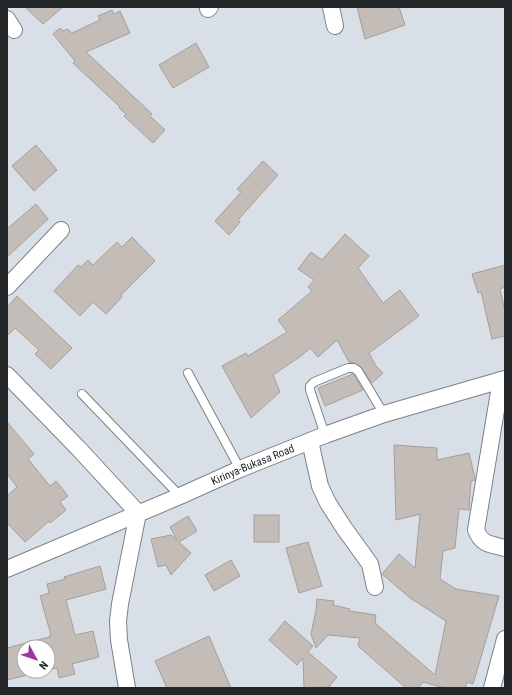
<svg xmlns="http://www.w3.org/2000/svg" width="512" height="695" font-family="'Roboto Condensed',sans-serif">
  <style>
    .building { fill: #c4bcb7; stroke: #a79e9a }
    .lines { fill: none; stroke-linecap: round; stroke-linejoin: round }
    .service-casing { stroke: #7c8288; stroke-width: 10 }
    .minor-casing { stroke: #7c8288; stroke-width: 18 }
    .service { stroke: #fff; stroke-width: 8 }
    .minor { stroke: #fff; stroke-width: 16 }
    .labels { text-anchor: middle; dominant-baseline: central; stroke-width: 3.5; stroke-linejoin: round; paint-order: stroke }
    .street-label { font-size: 11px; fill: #232628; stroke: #fff }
  </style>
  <rect width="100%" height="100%" fill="#d8dfe6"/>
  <g class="building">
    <path d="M 25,7 L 63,7 L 43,24 Z"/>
    <path d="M 357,7 L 399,7 L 405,25 L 365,39 Z"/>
    <path d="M 112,10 L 114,14 L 120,11 L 130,33 L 86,52 L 152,114 L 150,116 L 165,130 L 153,143 L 124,116 L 126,114 L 119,108 L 120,107 L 73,63 L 75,61 L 53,34 L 60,28 L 63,31 L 68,29 L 72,33 L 100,20 L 98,16 Z"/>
    <path d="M 196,43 L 209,67 L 173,88 L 159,65 Z"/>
    <path d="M 36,145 L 57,170 L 34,191 L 12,166 Z"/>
    <path d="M 263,161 L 278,175 L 238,220 L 240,222 L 229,235 L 215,221 L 241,192 L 237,189 Z"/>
    <path d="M 36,204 L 48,219 L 7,257 L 7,229 Z"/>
    <path d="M 345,234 L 369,256 L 358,268 L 383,303 L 400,290 L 419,316 L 369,353 L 376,366 L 383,373 L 372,383 L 361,367 L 354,363 L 349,362 L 337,340 L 318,357 L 310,348 L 301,356 L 273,375 L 280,392 L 251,418 L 222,366 L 246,353 L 248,356 L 287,332 L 278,320 L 312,291 L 308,287 L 314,280 L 298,269 L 311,252 L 322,260 Z"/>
    <path d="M 132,237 L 155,261 L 121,295 L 122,297 L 106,314 L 93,302 L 80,316 L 54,291 L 78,265 L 81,267 L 88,260 L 93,265 L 117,242 L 122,247 Z"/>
    <path d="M 505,265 L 505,287 L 500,289 L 505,311 L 505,336 L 492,339 L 481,292 L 478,293 L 472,274 Z"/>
    <path d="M 17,296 L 72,348 L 51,369 L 35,354 L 39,350 L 15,328 L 7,336 L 7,307 Z"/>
    <path d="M 353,374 L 363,390 L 325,406 L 318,388 Z"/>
    <path d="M 7,422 L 34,454 L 28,459 L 50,486 L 56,481 L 68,496 L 60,502 L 66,510 L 50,523 L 49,521 L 25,542 L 7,523 L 7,496 L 17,487 L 7,474 Z"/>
    <path d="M 394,445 L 437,448 L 437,460 L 469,453 L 475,478 L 475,480 L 471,481 L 469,510 L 459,509 L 455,548 L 443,551 L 440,579 L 456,589 L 499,596 L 473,684 L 467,682 L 465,688 L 445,688 L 423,682 L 418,688 L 406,688 L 358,646 L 360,638 L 328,635 L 316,648 L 311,634 L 316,610 L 317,599 L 334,601 L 333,605 L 350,609 L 349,611 L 376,615 L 375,623 L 435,675 L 446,621 L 410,598 L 382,574 L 399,554 L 415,568 L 420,514 L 396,520 Z"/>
    <rect x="254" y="515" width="25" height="27"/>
    <path d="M 188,516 L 197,531 L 179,542 L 191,553 L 171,575 L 166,565 L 158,567 L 151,539 L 171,535 L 177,540 L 170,527 Z"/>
    <path d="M 308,542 L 322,586 L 299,593 L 286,548 Z"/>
    <path d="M 231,560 L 240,576 L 214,591 L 205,575 Z"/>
    <path d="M 100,566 L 106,589 L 66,600 L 75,635 L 93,631 L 99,657 L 72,664 L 75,674 L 59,678 L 57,668 L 48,670 L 48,647 L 24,647 L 24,671 L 44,671 L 7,680 L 7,648 L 49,637 L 49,636 L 51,635 L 40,596 L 49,593 L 47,584 L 65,579 L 64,577 Z"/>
    <path d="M 285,621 L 313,646 L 308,652 L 337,677 L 329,687 L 304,688 L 303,658 L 297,665 L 269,640 Z"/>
    <path d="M 209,636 L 231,688 L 167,688 L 155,661 Z"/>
  </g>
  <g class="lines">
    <g class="service-casing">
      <g id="service">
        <path d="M 188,373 L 240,469"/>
        <path d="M 82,394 L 180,496"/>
        <path d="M 325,435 L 310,390 L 310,386 L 314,382 L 348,368 L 354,368 L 358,371 L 384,414"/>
      </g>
    </g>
    <g class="minor-casing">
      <g id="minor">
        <path d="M 331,7 L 335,26"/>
        <path d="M 208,9 L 210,7"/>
        <path d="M 7,19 L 14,30"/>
        <path d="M 7,287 L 61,230"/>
        <path d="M 7,375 L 79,449 L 138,513 L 120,604 L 118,621 L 119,640 L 127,688"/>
        <path d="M 501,380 L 476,530 C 482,545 490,544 505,548"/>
        <path d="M 310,441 L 320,486 L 328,503 L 344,528 L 370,564 L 375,587"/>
        <path id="s1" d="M 7,569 L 180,496 L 240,469 L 325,435 L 384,414 L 505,379"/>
        <path d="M 492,688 L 505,639"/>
      </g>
    </g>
    <use href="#service" class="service"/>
    <use href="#minor" class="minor"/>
  </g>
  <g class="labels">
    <g class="street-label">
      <text stroke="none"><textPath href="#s1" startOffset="267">Kirinya-Bukasa Road</textPath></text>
    </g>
  </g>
  <rect width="512" height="695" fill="none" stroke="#232628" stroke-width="16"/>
  <g transform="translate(36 659) rotate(130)"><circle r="19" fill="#ffffff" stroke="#a7a8a9"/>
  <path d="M0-3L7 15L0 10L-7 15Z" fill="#9b389e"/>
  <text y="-6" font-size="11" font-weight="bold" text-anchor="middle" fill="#232628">N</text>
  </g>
</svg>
